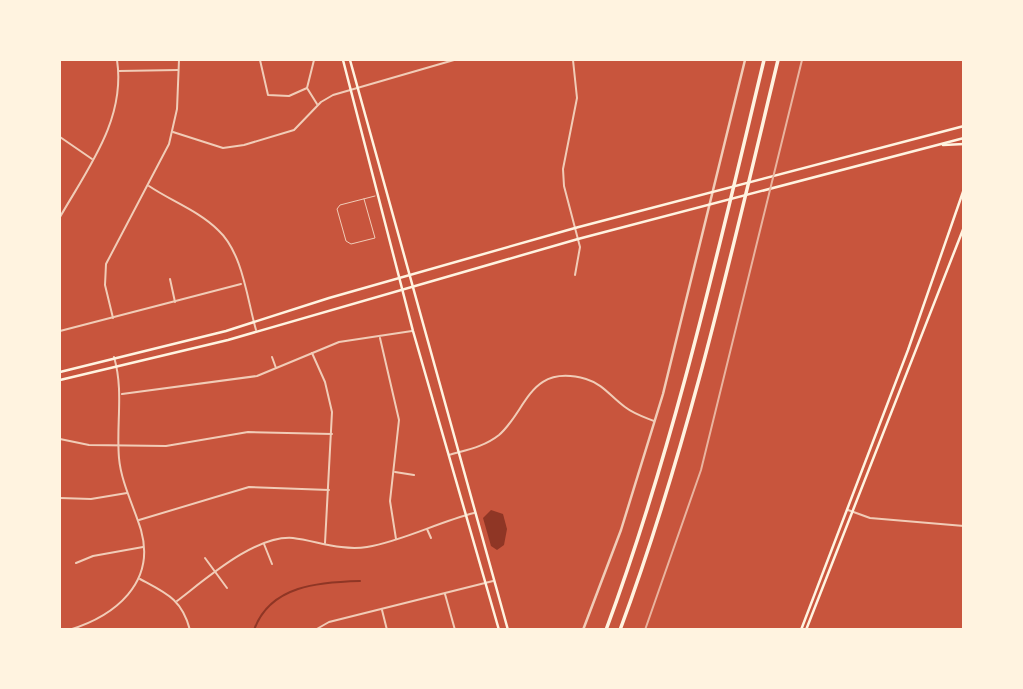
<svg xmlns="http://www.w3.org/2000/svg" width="1023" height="689" font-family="Cabin,sans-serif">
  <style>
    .water { fill: #8f3625 }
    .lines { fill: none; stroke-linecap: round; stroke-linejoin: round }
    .stream { stroke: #8f3625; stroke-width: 2 }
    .service { stroke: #f1ccb7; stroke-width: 1 }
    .minor { stroke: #f1ccb7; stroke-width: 2 }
    .tertiary { stroke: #f1ccb7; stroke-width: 2.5 }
    .secondary { stroke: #fff3e0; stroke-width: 2.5 }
    .motorway { stroke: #fff3e0; stroke-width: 3.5 }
    .rail { stroke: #e9b49f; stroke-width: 2 }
  </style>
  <rect width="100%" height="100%" fill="#c8553d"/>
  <path class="water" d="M 491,510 L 503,514 L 507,529 L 504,545 L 497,550 L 491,546 L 483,518 Z"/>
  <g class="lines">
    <path class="stream" d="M 254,630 C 270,585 320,582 360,581"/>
    <path class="service" d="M 364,199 L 375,238 L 351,244 L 346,241 L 337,209 L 340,205 L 375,196"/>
    <g class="minor">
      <path d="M 260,60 L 268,95 L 289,96 L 307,88"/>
      <path d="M 314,60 L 307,88 L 317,104"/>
      <path d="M 573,60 L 577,98 L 563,169 L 564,186 L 580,247 L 575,275"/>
      <path d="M 119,71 L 178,70"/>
      <path d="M 173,132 L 223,148 L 244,145 L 294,130 L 321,102 L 333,95 L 454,60"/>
      <path d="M 60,137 L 92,159"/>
      <path d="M 149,186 C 171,201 199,211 218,230 C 243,253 247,299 256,330"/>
      <path d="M 60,217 C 88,168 126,119 117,60"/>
      <path d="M 170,279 L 175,302"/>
      <path d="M 113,318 L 105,285 L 106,264 L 169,144 L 177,109 L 179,60"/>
      <path d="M 60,331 L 241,284"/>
      <path d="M 380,338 L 399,420 L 390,501 L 396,539"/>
      <path d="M 312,353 L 325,382 L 332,412 L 325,543"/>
      <path d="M 272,357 L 276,368"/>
      <path d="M 122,394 L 257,376 L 339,342 L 412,331"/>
      <path d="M 60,439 L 89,445 L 166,446 L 248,432 L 332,434"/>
      <path d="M 449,455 C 466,450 484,447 499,435 C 527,411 529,363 586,379 C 603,384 611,397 625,407 C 634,414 644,417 654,421"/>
      <path d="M 395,472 L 414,475"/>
      <path d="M 60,498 L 91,499 L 127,493"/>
      <path d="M 848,510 L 870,518 L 964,526"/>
      <path d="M 139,520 L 249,487 L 329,490"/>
      <path d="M 427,529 L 431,538"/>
      <path d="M 264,544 L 272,564"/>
      <path d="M 205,558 L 227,588"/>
      <path d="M 76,563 L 93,556 L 143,547"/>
      <path d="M 140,579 C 166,593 182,599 190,630"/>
      <path d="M 445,594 L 455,630"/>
      <path d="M 177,601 C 206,579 255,535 293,538 C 317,541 341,551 367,547 C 403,541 438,522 474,513"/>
      <path d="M 382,610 L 387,630"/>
      <path d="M 69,630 C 115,616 156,583 141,530 C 134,507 121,482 119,458 C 116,424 124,391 114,357"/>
      <path d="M 315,630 L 329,622 L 493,581"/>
    </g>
    <path class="tertiary" d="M 583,630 L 621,530 L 663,394 L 745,60"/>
    <g class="secondary">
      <path d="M 343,60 L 413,331 L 499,630"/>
      <path d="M 350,60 L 508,630"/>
      <path d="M 943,145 L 964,144"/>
      <path d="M 60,372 L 226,331 L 329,298 L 575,228 L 964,126"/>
      <path d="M 60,380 L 228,340 L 578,239 L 964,138"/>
      <path d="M 801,630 L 908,350 L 964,189"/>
      <path d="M 806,630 L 964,227"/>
    </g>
    <g class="motorway">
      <path d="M 606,630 C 675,444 718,251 764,60"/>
      <path d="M 620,630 C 689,444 732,251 778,60"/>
    </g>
    <path class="rail" d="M 645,630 L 701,470 L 802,60"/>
  </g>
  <rect width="1023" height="689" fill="none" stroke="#fff3e0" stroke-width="122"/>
</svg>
